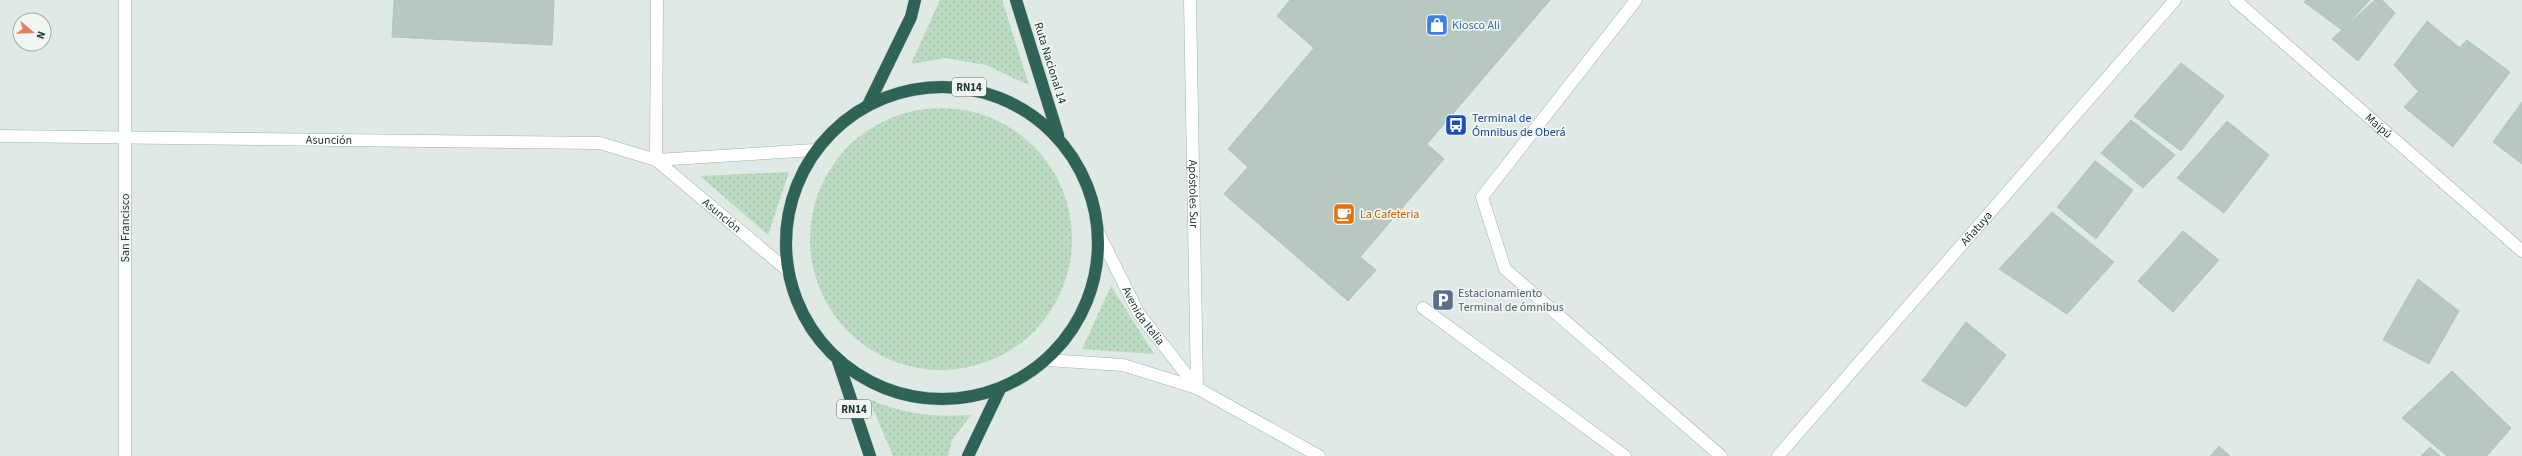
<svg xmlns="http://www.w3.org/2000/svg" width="2522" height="456" font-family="'Source Sans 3',sans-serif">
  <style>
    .grass { fill: url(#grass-dots) }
    .building { fill: #b9c7c1; stroke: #b3c3bc }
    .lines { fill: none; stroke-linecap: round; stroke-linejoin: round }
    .lane-casing { stroke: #a3b1ac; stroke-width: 13 }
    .street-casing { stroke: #a3b1ac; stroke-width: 13 }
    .secondary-casing { stroke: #a0b5ad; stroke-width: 13 }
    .highway-casing { stroke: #bdc4c2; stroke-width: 13 }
    .lane { stroke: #fff; stroke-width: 12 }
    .street { stroke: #fff; stroke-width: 12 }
    .secondary { stroke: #fff; stroke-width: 12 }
    .highway { stroke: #2f6358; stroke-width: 12 }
    .labels { text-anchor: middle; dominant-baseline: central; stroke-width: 3.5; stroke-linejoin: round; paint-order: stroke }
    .shield { fill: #f0f7f3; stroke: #60726c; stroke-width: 1 }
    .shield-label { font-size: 11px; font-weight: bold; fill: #223932 }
    .shop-label { font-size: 12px; fill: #366cbe; stroke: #f0f7f3; text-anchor: start }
    .street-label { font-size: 12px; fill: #223932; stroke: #f0f7f3 }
    .transit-label { font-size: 12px; fill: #164399; stroke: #f0f7f3; text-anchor: start }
    .food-label { font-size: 12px; fill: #c56008; stroke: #f0f7f3; text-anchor: start }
    .service-label { font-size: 12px; fill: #4e5e75; stroke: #f0f7f3; text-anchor: start }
  </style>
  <defs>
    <pattern id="grass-dots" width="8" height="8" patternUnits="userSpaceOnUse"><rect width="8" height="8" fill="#badac2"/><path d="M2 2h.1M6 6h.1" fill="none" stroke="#a0bca7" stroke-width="1.8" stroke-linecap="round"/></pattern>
  </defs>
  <rect width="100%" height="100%" fill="#e0eae5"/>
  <g class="grass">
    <path d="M 940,0 L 1002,0 L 1029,85 L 986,65 L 945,58 L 911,64 Z"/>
    <circle cx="941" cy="239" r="131"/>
    <path d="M 789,172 L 768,235 L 700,176 Z"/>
    <path d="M 1111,286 L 1154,354 L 1082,349 Z"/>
    <path d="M 869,399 C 906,415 931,417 971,415 L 952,440 L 948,456 L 893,456 Z"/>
  </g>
  <g class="building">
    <path d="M 394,0 L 554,0 L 552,45 L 392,37 Z"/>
    <path d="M 1290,0 L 1550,0 L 1427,144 L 1444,159 L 1360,257 L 1376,270 L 1348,301 L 1224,194 L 1248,167 L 1228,149 L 1314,48 L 1277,16 Z"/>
    <path d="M 2306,0 L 2370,0 L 2342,30 L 2304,2 Z"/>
    <path d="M 2375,0 L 2382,0 L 2395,13 L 2358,61 L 2332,39 Z"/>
    <path d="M 2427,21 L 2460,48 L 2419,92 L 2394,65 Z"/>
    <path d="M 2467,40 L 2510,72 L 2453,147 L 2404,107 Z"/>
    <path d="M 2181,63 L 2224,96 L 2181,151 L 2134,116 Z"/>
    <path d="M 2522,102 L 2522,164 L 2493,142 Z"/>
    <path d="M 2131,120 L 2175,155 L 2143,188 L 2101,153 Z"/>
    <path d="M 2227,121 L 2269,155 L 2224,213 L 2177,178 Z"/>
    <path d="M 2095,161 L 2133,190 L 2096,239 L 2057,207 Z"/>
    <path d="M 2052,212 L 2114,262 L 2067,314 L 1999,269 Z"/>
    <path d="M 2183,231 L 2219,260 L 2173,312 L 2138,281 Z"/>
    <path d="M 2418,279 L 2459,311 L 2429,364 L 2383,340 Z"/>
    <path d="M 1966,322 L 2006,355 L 1966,407 L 1922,381 Z"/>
    <path d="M 2452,371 L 2511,428 L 2487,456 L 2447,456 L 2402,418 Z"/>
    <path d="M 2219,446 L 2230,456 L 2210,456 Z"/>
    <path d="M 2430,447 L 2440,456 L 2421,456 Z"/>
  </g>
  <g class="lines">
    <g class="lane-casing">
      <g id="lane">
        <path d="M 1636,0 L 1482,197 L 1505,269 L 1721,456"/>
        <path d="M 1423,308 L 1625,456"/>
      </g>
    </g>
    <g class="street-casing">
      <g id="street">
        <path d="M 125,0 L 125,456"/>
        <path id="s1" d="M 1190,0 L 1197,388"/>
        <path id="s2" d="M 2235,0 L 2522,251"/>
        <path id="s3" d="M 0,136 L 600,143 L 656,160 L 815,150"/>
        <path id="s4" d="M 656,160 L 787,270"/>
        <path d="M 656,160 L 657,0"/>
        <path id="s5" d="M 1778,456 L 2175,0"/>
      </g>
    </g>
    <g class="secondary-casing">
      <g id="secondary">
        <path id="s6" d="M 1100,236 L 1139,314 L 1197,388"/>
        <path d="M 1047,360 L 1123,365 L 1197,388 L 1319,456"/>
      </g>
    </g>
    <g class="highway-casing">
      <g id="highway">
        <path d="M 1016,0 L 1058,135"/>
        <circle cx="942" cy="243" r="156"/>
        <path d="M 869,103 L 911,17 L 915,0"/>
        <path d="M 838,361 L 870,456"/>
        <path d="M 968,456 L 1000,389"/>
      </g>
    </g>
    <use href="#lane" class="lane"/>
    <use href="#street" class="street"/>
    <use href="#secondary" class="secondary"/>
    <use href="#highway" class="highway"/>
  </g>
  <defs>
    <g id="shop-square" transform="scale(1.15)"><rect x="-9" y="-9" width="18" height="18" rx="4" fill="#3f7fe0" stroke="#f0f7f3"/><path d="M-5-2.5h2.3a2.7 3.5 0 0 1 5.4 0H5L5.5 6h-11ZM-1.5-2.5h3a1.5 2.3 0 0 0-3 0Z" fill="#fff"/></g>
    <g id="bus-square" transform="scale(1.15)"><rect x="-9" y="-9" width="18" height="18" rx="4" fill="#1a4fb4" stroke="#f0f7f3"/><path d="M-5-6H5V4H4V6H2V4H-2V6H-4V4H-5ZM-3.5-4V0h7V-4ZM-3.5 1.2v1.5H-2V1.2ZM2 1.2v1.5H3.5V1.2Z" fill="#fff"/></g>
    <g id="cafe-square" transform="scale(1.15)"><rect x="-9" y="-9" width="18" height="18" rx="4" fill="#e8710a" stroke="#f0f7f3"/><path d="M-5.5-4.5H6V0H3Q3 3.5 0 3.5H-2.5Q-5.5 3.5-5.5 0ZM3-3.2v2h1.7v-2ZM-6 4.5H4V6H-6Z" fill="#fff"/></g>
    <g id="parking-square" transform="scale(1.15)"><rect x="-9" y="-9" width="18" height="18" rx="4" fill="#5c6f8a" stroke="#f0f7f3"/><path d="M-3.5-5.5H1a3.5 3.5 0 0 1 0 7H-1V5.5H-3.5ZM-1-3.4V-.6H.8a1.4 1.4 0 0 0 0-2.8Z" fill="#fff"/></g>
  </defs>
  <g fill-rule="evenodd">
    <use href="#shop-square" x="1437" y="25"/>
    <use href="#bus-square" x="1456" y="125"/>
    <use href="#cafe-square" x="1344" y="214"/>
    <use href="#parking-square" x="1443" y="300"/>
  </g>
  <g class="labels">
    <g class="shield">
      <rect x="952" y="78" width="34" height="18" rx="3"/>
      <rect x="837" y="400" width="34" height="18" rx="3"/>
    </g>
    <g class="shield-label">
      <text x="969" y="87">RN14</text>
      <text x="854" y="409">RN14</text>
    </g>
    <g class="shop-label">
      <text x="1452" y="25">Kiosco Ali</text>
    </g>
    <g class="street-label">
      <text transform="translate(1050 63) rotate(73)">Ruta Nacional 14</text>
      <text stroke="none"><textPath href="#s2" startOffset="191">Maipú</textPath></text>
      <text stroke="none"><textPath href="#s3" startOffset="329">Asunción</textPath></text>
      <text stroke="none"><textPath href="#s1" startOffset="194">Apóstoles Sur</textPath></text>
      <text stroke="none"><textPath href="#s4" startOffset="86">Asunción</textPath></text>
      <text transform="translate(125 228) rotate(-90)">San Francisco</text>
      <text stroke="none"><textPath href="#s5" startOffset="302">Añatuya</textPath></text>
      <text stroke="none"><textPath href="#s6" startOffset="91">Avenida Italia</textPath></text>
    </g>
    <g class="transit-label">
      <text x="1472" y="118">Terminal de<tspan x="1472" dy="14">Ómnibus de Oberá</tspan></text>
    </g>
    <g class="food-label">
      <text x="1360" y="214">La Cafeteria</text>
    </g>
    <g class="service-label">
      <text x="1458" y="293">Estacionamiento<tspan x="1458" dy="14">Terminal de ómnibus</tspan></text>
    </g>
  </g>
  <g transform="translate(32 32) rotate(109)"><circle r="19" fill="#f0f7f3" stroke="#9eaba6"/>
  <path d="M0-3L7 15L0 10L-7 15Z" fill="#e97e5f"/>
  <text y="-6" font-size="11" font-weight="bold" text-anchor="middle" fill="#223932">N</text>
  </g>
</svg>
